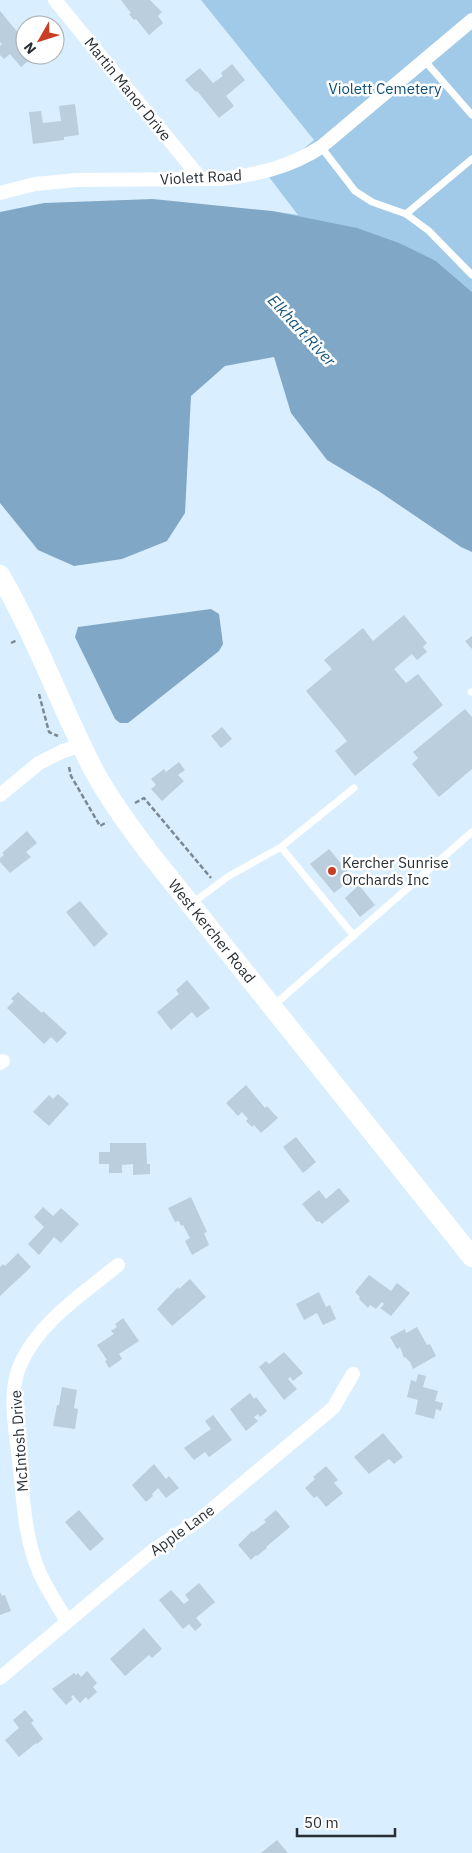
<svg xmlns="http://www.w3.org/2000/svg" width="472" height="1853" font-family="'IBM Plex Sans',sans-serif">
  <style>
    .green { fill: #a1c9e8 }
    .water { fill: #80a7c5 }
    .building { fill: #bacede }
    .lines { fill: none; stroke-linecap: round; stroke-linejoin: round }
    .path { stroke: #7b8994; stroke-width: 2.5; stroke-dasharray: 5 2.5; stroke-linecap: butt }
    .lane { stroke: #fff; stroke-width: 7 }
    .street { stroke: #fff; stroke-width: 14 }
    .secondary { stroke: #fff; stroke-width: 20 }
    .poi-dot { fill: #c83d23; stroke: #fff; stroke-width: 2 }
    .labels { text-anchor: middle; dominant-baseline: central; stroke-width: 5; stroke-linejoin: round; paint-order: stroke }
    .park-label { font-size: 15px; fill: #0e4f78; stroke: #fff }
    .street-label { font-size: 15px; fill: #272f35; stroke: #fff }
    .poi-label { font-size: 15px; fill: #272f35; stroke: #fff; text-anchor: start }
    .water-label { font-size: 16px; font-style: italic; fill: #195780; stroke: #fff }
  </style>
  <rect width="100%" height="100%" fill="#d9eeff"/>
  <path class="green" d="M 201,0 L 472,0 L 472,292 L 436,261 L 272,211 L 298,215 L 269,177 L 314,140 Z"/>
  <g class="water">
    <path d="M 153,199 L 272,211 L 357,228 L 399,243 L 436,261 L 472,292 L 472,552 L 461,547 L 377,490 L 327,460 L 291,413 L 274,357 L 225,366 L 191,396 L 185,513 L 167,541 L 122,559 L 74,566 L 38,550 L 0,503 L 0,212 L 44,203 Z"/>
    <path d="M 211,609 L 219,614 L 223,644 L 219,651 L 128,723 L 120,723 L 115,719 L 75,637 L 78,627 Z"/>
  </g>
  <g class="building">
    <path d="M 121,0 L 150,0 L 162,12 L 158,16 L 163,23 L 149,35 L 136,19 L 134,20 L 129,14 L 131,13 Z"/>
    <path d="M 0,11 L 20,35 L 18,36 L 25,44 L 25,55 L 31,55 L 33,57 L 21,67 L 10,54 L 4,59 L 0,55 L 0,46 L 2,44 L 0,42 Z"/>
    <path d="M 232,64 L 245,80 L 226,96 L 234,106 L 219,118 L 197,91 L 196,92 L 185,80 L 200,68 L 213,83 L 223,76 L 221,73 Z"/>
    <path d="M 75,104 L 79,135 L 64,137 L 64,140 L 33,144 L 29,112 L 41,111 L 43,123 L 61,121 L 59,106 Z"/>
    <path d="M 404,615 L 427,643 L 423,647 L 427,652 L 417,660 L 412,654 L 394,669 L 406,683 L 418,674 L 443,705 L 355,776 L 335,751 L 347,741 L 306,691 L 332,669 L 324,660 L 363,628 L 373,641 Z"/>
    <path d="M 472,636 L 472,649 L 465,641 Z"/>
    <path d="M 465,709 L 472,717 L 472,769 L 439,797 L 412,764 L 418,758 L 413,752 Z"/>
    <path d="M 222,727 L 232,739 L 221,748 L 211,736 Z"/>
    <path d="M 179,762 L 185,770 L 178,775 L 184,781 L 162,801 L 151,789 L 156,785 L 151,779 L 164,769 L 166,772 Z"/>
    <path d="M 27,831 L 37,843 L 26,852 L 31,857 L 10,873 L 0,862 L 0,858 L 4,855 L 2,853 Z"/>
    <path d="M 329,849 L 353,878 L 334,893 L 310,864 Z"/>
    <path d="M 355,880 L 375,905 L 360,917 L 345,898 L 356,888 L 352,883 Z"/>
    <path d="M 80,901 L 108,934 L 94,947 L 66,912 Z"/>
    <path d="M 187,980 L 210,1008 L 197,1018 L 192,1012 L 171,1030 L 157,1012 L 179,994 L 176,990 Z"/>
    <path d="M 18,992 L 42,1013 L 43,1011 L 67,1033 L 57,1043 L 51,1037 L 44,1044 L 7,1008 L 14,1001 L 11,999 Z"/>
    <path d="M 246,1085 L 265,1108 L 267,1106 L 278,1118 L 261,1133 L 254,1125 L 252,1127 L 246,1121 L 248,1119 L 242,1112 L 238,1116 L 226,1103 Z"/>
    <path d="M 58,1094 L 69,1104 L 49,1126 L 33,1112 L 49,1095 L 53,1099 Z"/>
    <path d="M 296,1137 L 316,1162 L 303,1173 L 283,1147 Z"/>
    <path d="M 110,1143 L 146,1143 L 147,1164 L 150,1164 L 150,1174 L 133,1175 L 133,1164 L 122,1165 L 122,1173 L 109,1173 L 109,1164 L 99,1164 L 99,1152 L 110,1152 Z"/>
    <path d="M 339,1188 L 350,1201 L 322,1224 L 319,1221 L 317,1222 L 302,1204 L 319,1190 L 326,1199 Z"/>
    <path d="M 191,1197 L 207,1232 L 204,1233 L 209,1245 L 192,1255 L 185,1241 L 190,1238 L 183,1225 L 181,1226 L 179,1221 L 175,1222 L 168,1208 Z"/>
    <path d="M 43,1207 L 53,1216 L 61,1208 L 79,1224 L 61,1243 L 54,1237 L 39,1255 L 28,1244 L 44,1227 L 34,1217 Z"/>
    <path d="M 18,1253 L 31,1267 L 0,1296 L 0,1267 L 3,1264 L 5,1266 Z"/>
    <path d="M 369,1275 L 391,1291 L 397,1283 L 410,1293 L 391,1316 L 380,1308 L 384,1304 L 382,1302 L 376,1309 L 370,1305 L 368,1308 L 359,1299 L 360,1297 L 355,1292 Z"/>
    <path d="M 190,1279 L 206,1297 L 172,1326 L 157,1309 L 178,1287 L 179,1289 Z"/>
    <path d="M 319,1292 L 326,1307 L 330,1305 L 336,1319 L 323,1325 L 317,1313 L 304,1320 L 296,1304 Z"/>
    <path d="M 123,1318 L 139,1341 L 119,1354 L 122,1359 L 109,1368 L 105,1361 L 107,1360 L 97,1345 L 114,1334 L 111,1331 L 117,1327 L 115,1324 Z"/>
    <path d="M 417,1327 L 427,1345 L 430,1344 L 436,1356 L 413,1369 L 410,1362 L 405,1357 L 404,1358 L 400,1347 L 397,1349 L 390,1337 L 405,1329 L 406,1333 Z"/>
    <path d="M 284,1352 L 303,1373 L 293,1381 L 290,1377 L 288,1379 L 297,1389 L 284,1400 L 259,1367 L 266,1361 L 269,1364 Z"/>
    <path d="M 418,1374 L 426,1376 L 423,1387 L 438,1391 L 435,1401 L 443,1403 L 441,1411 L 436,1409 L 434,1419 L 415,1414 L 418,1400 L 407,1397 L 411,1380 L 416,1382 Z"/>
    <path d="M 62,1387 L 77,1390 L 74,1408 L 78,1409 L 75,1429 L 53,1426 L 57,1405 L 59,1405 Z"/>
    <path d="M 250,1393 L 254,1399 L 256,1397 L 267,1411 L 260,1417 L 258,1414 L 254,1417 L 258,1421 L 246,1431 L 230,1409 Z"/>
    <path d="M 213,1415 L 232,1440 L 209,1457 L 205,1452 L 194,1460 L 184,1448 L 211,1429 L 205,1421 Z"/>
    <path d="M 383,1433 L 403,1457 L 394,1464 L 389,1459 L 369,1474 L 354,1457 Z"/>
    <path d="M 154,1464 L 166,1479 L 169,1476 L 179,1488 L 166,1498 L 158,1488 L 152,1494 L 153,1496 L 146,1502 L 132,1485 Z"/>
    <path d="M 326,1466 L 338,1480 L 334,1483 L 343,1493 L 326,1507 L 317,1496 L 314,1498 L 305,1488 L 315,1479 L 313,1477 Z"/>
    <path d="M 79,1510 L 104,1539 L 90,1551 L 65,1522 Z"/>
    <path d="M 276,1510 L 290,1527 L 266,1547 L 267,1548 L 257,1556 L 256,1555 L 251,1560 L 238,1545 L 252,1531 L 253,1532 L 266,1522 L 264,1520 Z"/>
    <path d="M 199,1583 L 215,1602 L 196,1618 L 202,1625 L 195,1631 L 189,1624 L 183,1629 L 159,1600 L 171,1590 L 184,1604 L 189,1600 L 185,1595 Z"/>
    <path d="M 0,1592 L 2,1596 L 5,1595 L 11,1611 L 0,1615 Z"/>
    <path d="M 144,1628 L 162,1649 L 152,1658 L 149,1655 L 125,1676 L 110,1659 Z"/>
    <path d="M 87,1671 L 97,1683 L 93,1687 L 97,1692 L 88,1700 L 86,1697 L 80,1703 L 73,1695 L 71,1697 L 73,1699 L 66,1705 L 52,1689 L 74,1673 L 76,1675 L 78,1673 L 81,1677 Z"/>
    <path d="M 25,1710 L 34,1721 L 31,1723 L 43,1739 L 37,1744 L 36,1743 L 19,1757 L 5,1740 L 19,1728 L 13,1720 Z"/>
    <path d="M 277,1840 L 288,1853 L 261,1853 Z"/>
  </g>
  <g class="lines">
    <g class="path">
      <path d="M 11,643 L 17,640"/>
      <path d="M 39,694 L 49,732 L 58,736"/>
      <path d="M 69,767 L 71,776 L 100,826 L 107,822"/>
      <path d="M 135,803 L 144,798 L 211,878"/>
    </g>
    <g class="lane">
      <path d="M 424,60 L 472,115"/>
      <path d="M 321,147 L 355,191 L 372,202 L 406,214 L 429,231 L 472,275"/>
      <path d="M 406,214 L 472,159"/>
      <path d="M 471,692 L 472,692"/>
      <path d="M 281,847 L 354,936"/>
      <path d="M 191,904 L 229,876 L 281,847 L 354,788"/>
      <path d="M 273,1006 L 472,832"/>
    </g>
    <g class="street">
      <path d="M 55,0 L 201,179"/>
      <path d="M 0,193 L 35,184 L 76,180 L 220,179 C 257,175 290,167 321,147 L 472,20"/>
      <path d="M 0,795 L 39,763 L 63,751 L 82,745"/>
      <path d="M 0,1063 L 3,1061"/>
      <path d="M 67,1621 C 56,1602 42,1583 35,1561 C 24,1529 23,1494 19,1461 C 16,1430 7,1392 21,1363 C 40,1321 84,1293 118,1265"/>
      <path d="M 0,1678 L 152,1551 L 198,1521 L 333,1408 L 353,1374"/>
    </g>
    <path class="secondary" d="M 0,575 C 36,637 60,704 92,767 C 109,799 130,827 151,855 L 472,1257"/>
  </g>
  <circle class="poi-dot" cx="332" cy="871" r="5"/>
  <g class="labels">
    <g class="park-label">
      <text x="385" y="88">Violett Cemetery</text>
    </g>
    <g class="street-label">
      <text transform="translate(128 89) rotate(51)">Martin Manor Drive</text>
      <text transform="translate(201 177) rotate(-3)">Violett Road</text>
      <text transform="translate(212 931) rotate(51)">West Kercher Road</text>
      <text transform="translate(19 1441) rotate(-94)">McIntosh Drive</text>
      <text transform="translate(182 1530) rotate(-36)">Apple Lane</text>
    </g>
    <g class="poi-label">
      <text x="342" y="862">Kercher Sunrise<tspan x="342" dy="17">Orchards Inc</tspan></text>
    </g>
    <g class="water-label">
      <text transform="translate(302 330) rotate(47)">Elkhart River</text>
    </g>
  </g>
  <g transform="translate(40 40) rotate(231)"><circle r="24" fill="#ffffff" stroke="#a9acae"/>
  <path d="M0-4L9 19L0 12L-9 19Z" fill="#c83d23"/>
  <text y="-8" font-size="14" font-weight="bold" text-anchor="middle" fill="#272f35">N</text>
  </g>
  <path d="M297 1828v8h98v-8" fill="none" stroke="#272f35" stroke-width="2.5"/>
  <text x="304" y="1828" font-size="15" fill="#272f35" stroke="#ffffff" stroke-width="4" paint-order="stroke">50 m</text>
</svg>
